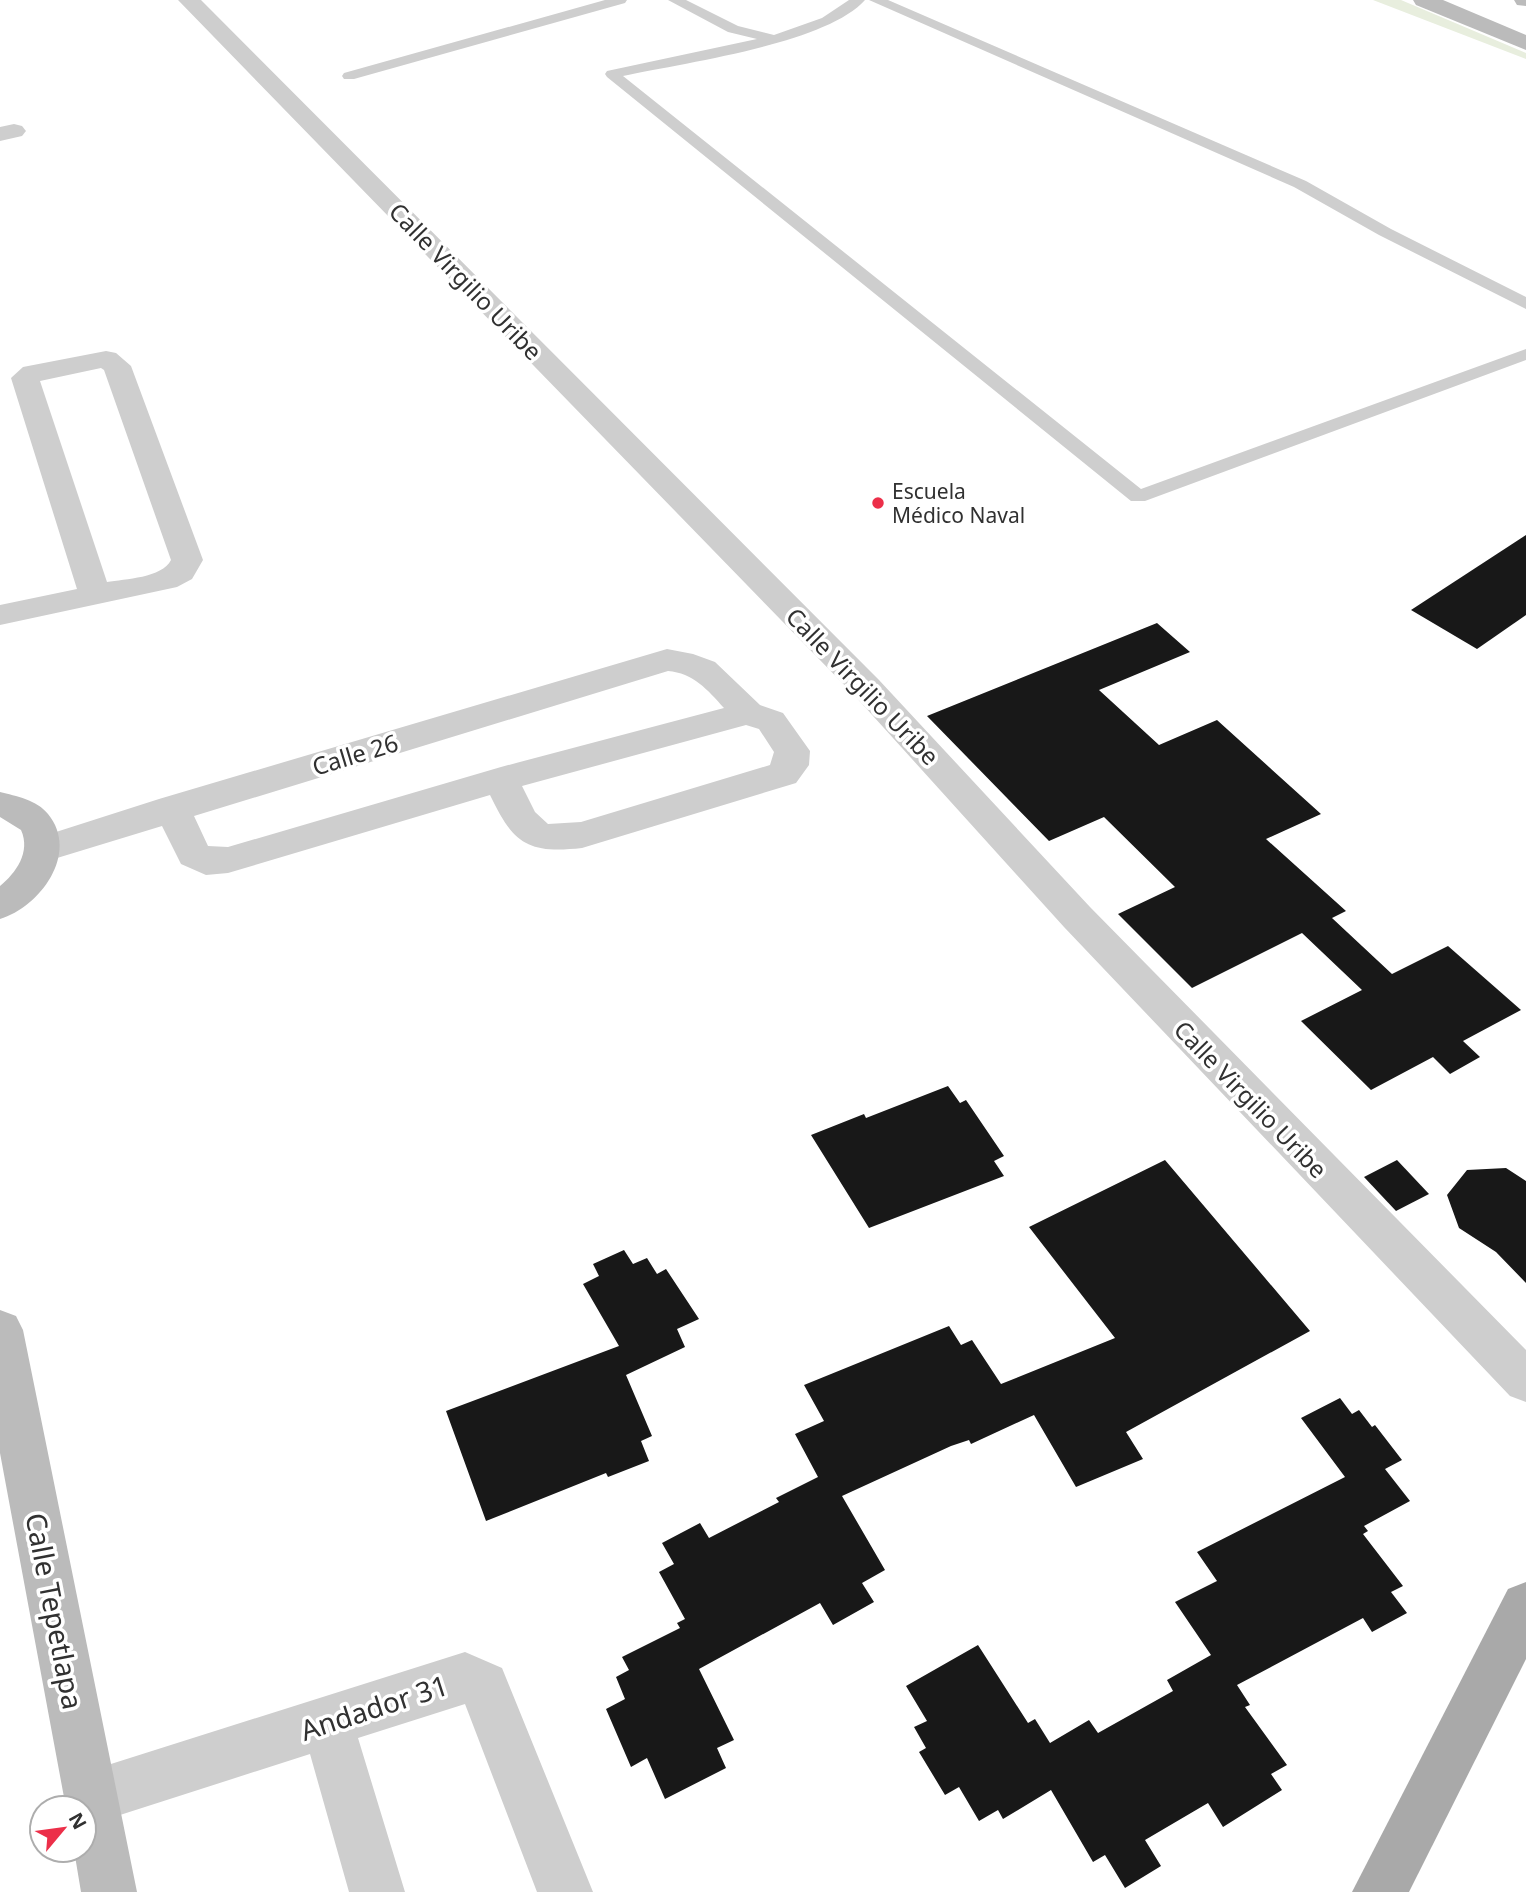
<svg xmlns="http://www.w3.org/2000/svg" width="1526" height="1892" font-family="'Noto Sans',sans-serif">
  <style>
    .green { fill: #e8eede }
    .building { fill: #181818 }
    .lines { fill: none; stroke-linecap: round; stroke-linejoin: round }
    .lane { fill: #cecece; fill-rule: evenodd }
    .street { fill: #cecece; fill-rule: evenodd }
    .secondary { fill: #bbb; fill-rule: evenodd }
    .primary { fill: #a9a9a9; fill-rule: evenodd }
    .poi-dot { fill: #ec2f49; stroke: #fff; stroke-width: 2.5 }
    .labels { text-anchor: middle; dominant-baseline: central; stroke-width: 7; stroke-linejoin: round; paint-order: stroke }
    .far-poi-label { font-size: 21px; fill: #313131; stroke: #fff; text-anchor: start }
    .street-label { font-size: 24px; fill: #313131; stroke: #fff }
    .near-street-label { font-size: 28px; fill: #313131; stroke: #fff }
  </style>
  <rect width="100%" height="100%" fill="#fff"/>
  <path class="green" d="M 1373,0 L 1401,0 L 1526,53 L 1526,59 Z"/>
  <g class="building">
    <path d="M 1526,535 L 1526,615 L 1477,649 L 1411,610 Z"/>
    <path d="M 1157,623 L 1190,652 L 1099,690 L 1159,745 L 1217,720 L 1321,814 L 1266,839 L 1346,911 L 1332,918 L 1392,974 L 1448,946 L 1521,1010 L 1463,1041 L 1480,1057 L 1450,1074 L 1433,1057 L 1371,1090 L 1301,1021 L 1362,990 L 1302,933 L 1192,988 L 1118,914 L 1175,887 L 1104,817 L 1049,841 L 927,716 Z"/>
    <path d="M 948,1086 L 960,1103 L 966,1100 L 1004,1156 L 994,1161 L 1004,1176 L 869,1228 L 811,1135 L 864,1114 L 866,1118 Z"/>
    <path d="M 1165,1160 L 1310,1331 L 1126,1432 L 1143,1459 L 1076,1487 L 1034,1415 L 971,1444 L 969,1440 L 951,1446 L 842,1496 L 885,1570 L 862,1583 L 874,1602 L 833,1625 L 820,1603 L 699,1669 L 734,1740 L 717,1748 L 726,1768 L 665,1799 L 647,1758 L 631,1767 L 606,1709 L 625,1699 L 616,1677 L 629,1670 L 622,1657 L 680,1628 L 677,1623 L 685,1619 L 659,1572 L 674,1564 L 662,1543 L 700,1523 L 709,1538 L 779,1502 L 776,1498 L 818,1477 L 795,1434 L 824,1421 L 804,1385 L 949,1326 L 961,1345 L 972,1340 L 1001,1384 L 1115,1338 L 1029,1227 Z"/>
    <path d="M 1397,1160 L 1429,1194 L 1396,1211 L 1364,1177 Z"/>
    <path d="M 1506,1168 L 1526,1181 L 1526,1283 L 1496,1252 L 1459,1228 L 1447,1195 L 1467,1170 Z"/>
    <path d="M 624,1250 L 633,1264 L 647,1258 L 657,1274 L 666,1269 L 699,1319 L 677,1329 L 685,1347 L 626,1375 L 652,1436 L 641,1441 L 649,1461 L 608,1477 L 606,1473 L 486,1521 L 446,1411 L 619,1346 L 583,1284 L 599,1276 L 593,1264 Z"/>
    <path d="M 1340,1398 L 1352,1414 L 1359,1410 L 1372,1427 L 1375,1425 L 1402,1460 L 1385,1469 L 1410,1501 L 1364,1526 L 1368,1531 L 1363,1534 L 1403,1586 L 1391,1592 L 1407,1613 L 1372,1632 L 1363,1618 L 1237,1685 L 1250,1705 L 1245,1707 L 1287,1765 L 1271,1774 L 1282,1790 L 1223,1827 L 1208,1803 L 1145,1840 L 1161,1866 L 1125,1888 L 1105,1855 L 1093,1862 L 1051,1790 L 1003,1819 L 998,1810 L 979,1821 L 959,1787 L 945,1795 L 919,1752 L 926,1748 L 914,1727 L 927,1721 L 906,1686 L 978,1645 L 1028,1723 L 1035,1719 L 1050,1743 L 1089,1720 L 1098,1733 L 1173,1691 L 1167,1680 L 1211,1655 L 1175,1602 L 1217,1581 L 1197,1552 L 1345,1477 L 1301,1418 Z"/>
  </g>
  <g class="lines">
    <g class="lane">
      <path d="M 605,0 L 627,0 L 625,3 L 354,79 L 344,79 L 342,76 L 344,73 Z"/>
      <path d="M 668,0 L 686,0 L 738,26 L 774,35 L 822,18 L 849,0 L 865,0 C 826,44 683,63 623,76 L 1141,489 L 1526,349 L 1526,360 L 1145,501 L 1131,501 L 607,77 L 605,74 L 607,71 L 757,39 L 728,32 Z"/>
      <path d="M 869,0 L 888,0 L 1306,181 L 1391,229 L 1526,297 L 1526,309 L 1379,235 L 1294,187 Z"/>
    </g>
    <g class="street">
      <path d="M 178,0 L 201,0 L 879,680 L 1090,907 L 1526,1350 L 1526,1402 L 1510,1396 L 1064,927 L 855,696 Z"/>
      <path d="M 14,124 L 22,126 L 26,131 L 22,136 L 0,141 L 0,127 Z"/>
      <path d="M 106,351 L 116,353 L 131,366 L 203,560 L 192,579 L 177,587 L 0,625 L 0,605 L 77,589 L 11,378 L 23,367 ZM 101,368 L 104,370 L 171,560 C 162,578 125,579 107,582 L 40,381 Z"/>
      <path d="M 667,649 L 693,654 L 715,662 L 760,705 L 783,713 L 810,751 L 809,765 L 796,783 L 582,848 C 527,854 513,843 490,795 L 228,873 L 206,875 L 181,864 L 162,826 L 44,862 L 31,858 L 26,849 L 31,840 L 159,799 ZM 668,671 C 693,673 708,690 724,708 L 501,767 L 228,847 L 208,846 L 194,816 ZM 746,725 L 759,729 L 774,752 L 770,765 L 581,822 L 548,824 L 535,812 L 522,786 Z"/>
      <path d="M 465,1652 L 502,1668 L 593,1892 L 537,1892 L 465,1704 L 358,1738 L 405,1892 L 349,1892 L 310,1754 L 92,1824 L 84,1821 L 84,1808 L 70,1808 L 65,1797 L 73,1778 L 92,1770 Z"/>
    </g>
    <g class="secondary">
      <path d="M 1413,0 L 1443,0 L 1526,35 L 1526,50 L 1416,5 Z"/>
      <path d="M 1514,0 L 1526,0 L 1526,6 L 1517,5 Z"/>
      <path d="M 0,792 C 16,796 37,800 48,814 C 80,853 40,907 0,919 L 0,886 C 16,873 31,852 21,830 L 0,817 Z"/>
      <path d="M 0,1310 L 16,1316 L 23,1330 L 137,1892 L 81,1892 L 74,1850 L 84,1850 L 84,1808 L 66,1808 L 0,1453 Z"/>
    </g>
    <path class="primary" d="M 1526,1582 L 1526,1659 L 1409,1892 L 1352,1892 L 1508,1589 Z"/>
  </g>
  <circle class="poi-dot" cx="878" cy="503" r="7"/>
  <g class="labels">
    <g class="far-poi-label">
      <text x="892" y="491">Escuela<tspan x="892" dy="24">Médico Naval</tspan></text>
    </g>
    <g class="street-label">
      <text transform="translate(466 281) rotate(46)">Calle Virgilio Uribe</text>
      <text transform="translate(863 686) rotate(46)">Calle Virgilio Uribe</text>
      <text transform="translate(355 754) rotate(-17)">Calle 26</text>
      <text transform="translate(1251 1099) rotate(46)">Calle Virgilio Uribe</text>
    </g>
    <g class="near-street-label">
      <text transform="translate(55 1611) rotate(79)">Calle Tepetlapa</text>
      <text transform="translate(374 1707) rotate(-18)">Andador 31</text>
    </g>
  </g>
  <g transform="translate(63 1829) rotate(61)"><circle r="33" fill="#ffffff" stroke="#adadad" stroke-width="2"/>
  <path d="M0-5L12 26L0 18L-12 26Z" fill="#ec2f49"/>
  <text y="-10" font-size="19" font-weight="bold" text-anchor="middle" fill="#313131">N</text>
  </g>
</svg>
